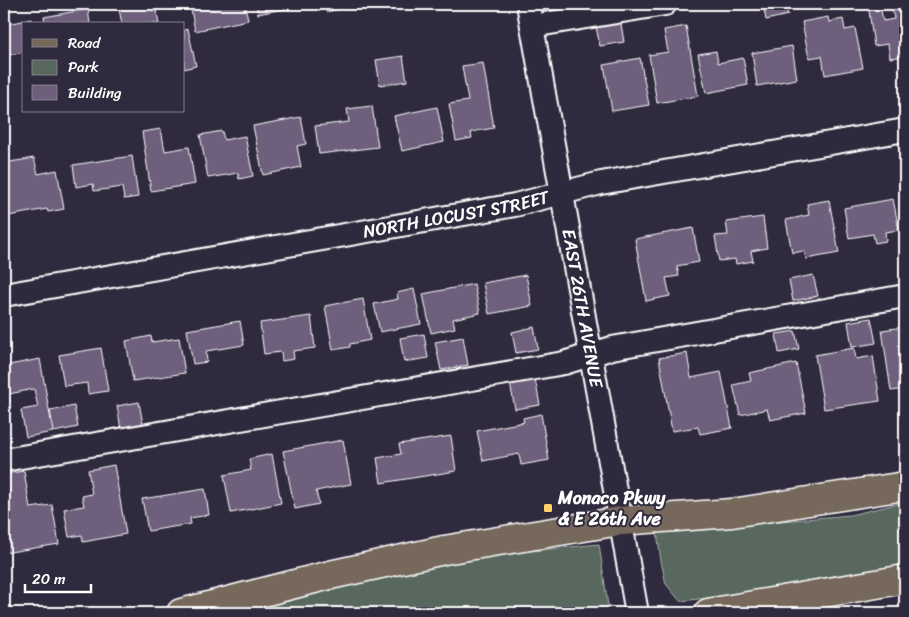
<svg xmlns="http://www.w3.org/2000/svg" width="909" height="617" font-family="Sriracha,sans-serif">
  <style>
    .green { fill: #59685f; stroke: #acb4af }
    .building { fill: #6e607d; stroke: #fff }
    .lines { fill: none; stroke-linecap: round; stroke-linejoin: round }
    .minor-casing { stroke: #fff; stroke-width: 26 }
    .major-casing { stroke: #fff; stroke-width: 31 }
    .minor { stroke: #2f2a3d; stroke-width: 22 }
    .major { stroke: #76695c; stroke-width: 28 }
    .poi-dot { fill: #ffd166; stroke: #2f2a3d; stroke-width: 2 }
    .labels { text-anchor: middle; dominant-baseline: central; stroke-width: 4; stroke-linejoin: round; paint-order: stroke }
    .street-label { font-size: 18px; fill: #fff; stroke: #2f2a3d }
    .poi-label { font-size: 18px; font-weight: bold; fill: #fff; stroke: #2f2a3d; text-anchor: start }
  </style>
  <rect width="100%" height="100%" fill="#2f2a3d"/>
  <filter id="ink" filterUnits="userSpaceOnUse"><feTurbulence type="fractalNoise" baseFrequency=".02" numOctaves="2"/><feDisplacementMap in="SourceGraphic" scale="10" xChannelSelector="R" yChannelSelector="G"/><feConvolveMatrix kernelMatrix="1 2 1 2 8 2 1 2 1" color-interpolation-filters="sRGB"/></filter>
  <g filter="url(#ink)">
    <g class="green">
      <path d="M 905,502 L 905,565 L 833,576 L 737,595 L 680,601 L 666,584 L 661,561 L 657,532 L 850,515 Z"/>
      <path d="M 599,544 L 609,613 L 221,613 L 343,583 L 500,554 Z"/>
    </g>
    <g class="building">
      <path d="M 118,4 L 141,4 L 141,6 L 155,4 L 159,24 L 122,24 Z"/>
      <path d="M 190,4 L 245,4 L 248,20 L 195,31 Z"/>
      <path d="M 256,4 L 308,4 L 258,14 Z"/>
      <path d="M 325,4 L 343,4 L 344,8 L 326,12 Z"/>
      <path d="M 763,4 L 785,4 L 788,15 L 766,20 Z"/>
      <path d="M 868,4 L 880,4 L 883,21 L 894,19 L 892,6 L 905,4 L 905,56 L 890,58 L 888,44 L 874,46 Z"/>
      <path d="M 88,9 L 90,24 L 46,24 L 44,17 Z"/>
      <path d="M 828,17 L 829,22 L 843,19 L 845,30 L 855,28 L 863,68 L 825,75 L 822,56 L 809,58 L 802,22 Z"/>
      <path d="M 620,18 L 624,42 L 600,46 L 595,22 Z"/>
      <path d="M 31,19 L 32,24 L 24,24 L 24,52 L 4,56 L 4,25 Z"/>
      <path d="M 686,26 L 698,96 L 657,103 L 649,55 L 668,52 L 664,30 Z"/>
      <path d="M 188,29 L 196,66 L 184,69 L 184,30 Z"/>
      <path d="M 792,46 L 797,79 L 757,86 L 752,53 Z"/>
      <path d="M 716,51 L 718,63 L 743,58 L 748,85 L 706,93 L 698,54 Z"/>
      <path d="M 403,56 L 407,81 L 380,85 L 376,60 Z"/>
      <path d="M 640,58 L 649,105 L 612,111 L 604,65 Z"/>
      <path d="M 483,63 L 494,128 L 471,132 L 472,138 L 456,141 L 449,104 L 468,101 L 462,66 Z"/>
      <path d="M 372,106 L 378,147 L 319,154 L 315,126 L 349,122 L 347,109 Z"/>
      <path d="M 437,107 L 444,142 L 402,151 L 394,116 Z"/>
      <path d="M 301,117 L 306,144 L 297,146 L 301,167 L 263,175 L 253,126 Z"/>
      <path d="M 161,129 L 165,151 L 189,147 L 195,184 L 151,191 L 142,132 Z"/>
      <path d="M 222,131 L 224,140 L 245,136 L 253,176 L 239,179 L 238,173 L 208,178 L 200,135 Z"/>
      <path d="M 132,156 L 138,197 L 124,199 L 122,187 L 94,191 L 93,184 L 76,187 L 73,165 Z"/>
      <path d="M 34,158 L 38,174 L 57,170 L 64,209 L 48,212 L 47,209 L 8,216 L 4,198 L 4,163 Z"/>
      <path d="M 893,199 L 899,230 L 885,232 L 886,241 L 875,243 L 873,234 L 849,238 L 844,208 Z"/>
      <path d="M 829,200 L 839,253 L 806,259 L 804,251 L 792,253 L 786,220 L 809,215 L 807,204 Z"/>
      <path d="M 763,217 L 767,248 L 751,251 L 753,261 L 736,264 L 735,259 L 719,261 L 715,236 L 728,235 L 726,222 Z"/>
      <path d="M 693,228 L 699,262 L 677,266 L 679,276 L 666,278 L 670,296 L 646,301 L 635,239 Z"/>
      <path d="M 526,275 L 532,306 L 489,314 L 483,283 Z"/>
      <path d="M 813,275 L 818,296 L 793,301 L 789,280 Z"/>
      <path d="M 474,284 L 480,313 L 453,319 L 455,328 L 431,333 L 423,294 Z"/>
      <path d="M 414,289 L 421,324 L 380,332 L 374,304 L 398,299 L 397,293 Z"/>
      <path d="M 363,299 L 370,340 L 350,344 L 350,347 L 333,350 L 325,306 Z"/>
      <path d="M 311,316 L 315,348 L 293,351 L 294,359 L 282,361 L 281,352 L 264,354 L 260,323 Z"/>
      <path d="M 871,318 L 876,343 L 852,347 L 848,322 Z"/>
      <path d="M 240,321 L 244,345 L 206,351 L 207,362 L 193,364 L 187,330 Z"/>
      <path d="M 534,327 L 538,349 L 516,353 L 512,332 Z"/>
      <path d="M 904,327 L 905,389 L 891,391 L 882,330 Z"/>
      <path d="M 795,331 L 799,349 L 779,353 L 776,334 Z"/>
      <path d="M 424,334 L 428,358 L 404,362 L 400,338 Z"/>
      <path d="M 151,336 L 152,342 L 179,338 L 185,373 L 133,381 L 126,341 Z"/>
      <path d="M 463,337 L 468,365 L 441,370 L 435,342 Z"/>
      <path d="M 101,348 L 108,391 L 88,394 L 87,383 L 64,386 L 59,355 Z"/>
      <path d="M 854,348 L 856,359 L 873,356 L 880,401 L 824,409 L 815,355 Z"/>
      <path d="M 687,353 L 691,378 L 721,372 L 732,428 L 700,434 L 698,427 L 672,431 L 659,358 Z"/>
      <path d="M 40,359 L 53,432 L 26,437 L 21,410 L 38,407 L 34,389 L 9,394 L 10,402 L 4,403 L 4,366 Z"/>
      <path d="M 796,363 L 806,413 L 770,420 L 767,409 L 740,415 L 733,385 L 751,381 L 749,373 Z"/>
      <path d="M 535,379 L 540,405 L 515,409 L 510,383 Z"/>
      <path d="M 139,402 L 143,425 L 121,429 L 117,406 Z"/>
      <path d="M 74,406 L 78,427 L 54,432 L 50,411 Z"/>
      <path d="M 541,414 L 549,460 L 521,465 L 519,454 L 483,461 L 477,431 L 524,422 L 523,418 Z"/>
      <path d="M 451,436 L 456,471 L 381,483 L 377,458 L 401,454 L 399,444 Z"/>
      <path d="M 343,440 L 351,484 L 316,491 L 319,504 L 295,509 L 283,451 Z"/>
      <path d="M 272,454 L 281,503 L 231,513 L 224,475 L 251,470 L 249,459 Z"/>
      <path d="M 114,465 L 126,534 L 83,542 L 82,535 L 69,537 L 64,509 L 84,506 L 82,496 L 92,494 L 88,470 Z"/>
      <path d="M 24,471 L 30,508 L 52,505 L 59,544 L 4,553 L 4,474 Z"/>
      <path d="M 205,489 L 209,515 L 190,518 L 191,524 L 148,531 L 142,499 Z"/>
    </g>
    <g class="lines">
      <g class="minor-casing">
        <g id="minor">
          <path id="s1" d="M 528,4 L 637,613"/>
          <path d="M 532,26 L 665,4"/>
          <path id="s2" d="M 4,295 L 515,205 L 601,183 L 905,130"/>
          <path d="M 4,460 L 564,363 L 612,348 L 905,296"/>
        </g>
      </g>
      <g class="major-casing">
        <g id="major">
          <path d="M 181,613 L 330,575 L 444,550 L 620,521 L 732,513 L 905,486"/>
          <path d="M 708,613 L 905,579"/>
        </g>
      </g>
      <use href="#minor" class="minor"/>
      <use href="#major" class="major"/>
    </g>
  </g>
  <rect class="poi-dot" x="543" y="503" width="10" height="10" rx="2.5"/>
  <g class="labels">
    <g class="street-label">
      <text stroke="none"><textPath href="#s2" startOffset="459">NORTH LOCUST STREET</textPath></text>
      <text stroke="none"><textPath href="#s1" startOffset="309">EAST 26TH AVENUE</textPath></text>
    </g>
    <g class="poi-label">
      <text x="558" y="498">Monaco Pkwy<tspan x="558" dy="21">&amp; E 26th Ave</tspan></text>
    </g>
  </g>
  <rect width="909" height="617" fill="none" stroke="#2f2a3d" stroke-width="20"/>
  <rect x="10" y="10" width="889" height="597" fill="none" stroke="#fff" stroke-width="2" filter="url(#ink)"/>
  <rect x="22" y="22" width="162" height="90" fill="#2f2a3d" stroke="#827f8b"/>
  <rect x="32" y="39" width="25" height="8" fill="#76695c" stroke="#827f8b"/>
  <text x="68" y="48" font-size="15" fill="#ffffff">Road</text>
  <rect x="32" y="60" width="25" height="15" fill="#59685f" stroke="#827f8b"/>
  <text x="68" y="72" font-size="15" fill="#ffffff">Park</text>
  <rect x="32" y="85" width="25" height="15" fill="#6e607d" stroke="#827f8b"/>
  <text x="68" y="98" font-size="15" fill="#ffffff">Building</text>
  <path d="M25 584v8h66v-8" fill="none" stroke="#ffffff" stroke-width="2.5"/>
  <text x="32" y="584" font-size="15" fill="#ffffff" stroke="#2f2a3d" stroke-width="4" paint-order="stroke">20 m</text>
</svg>
